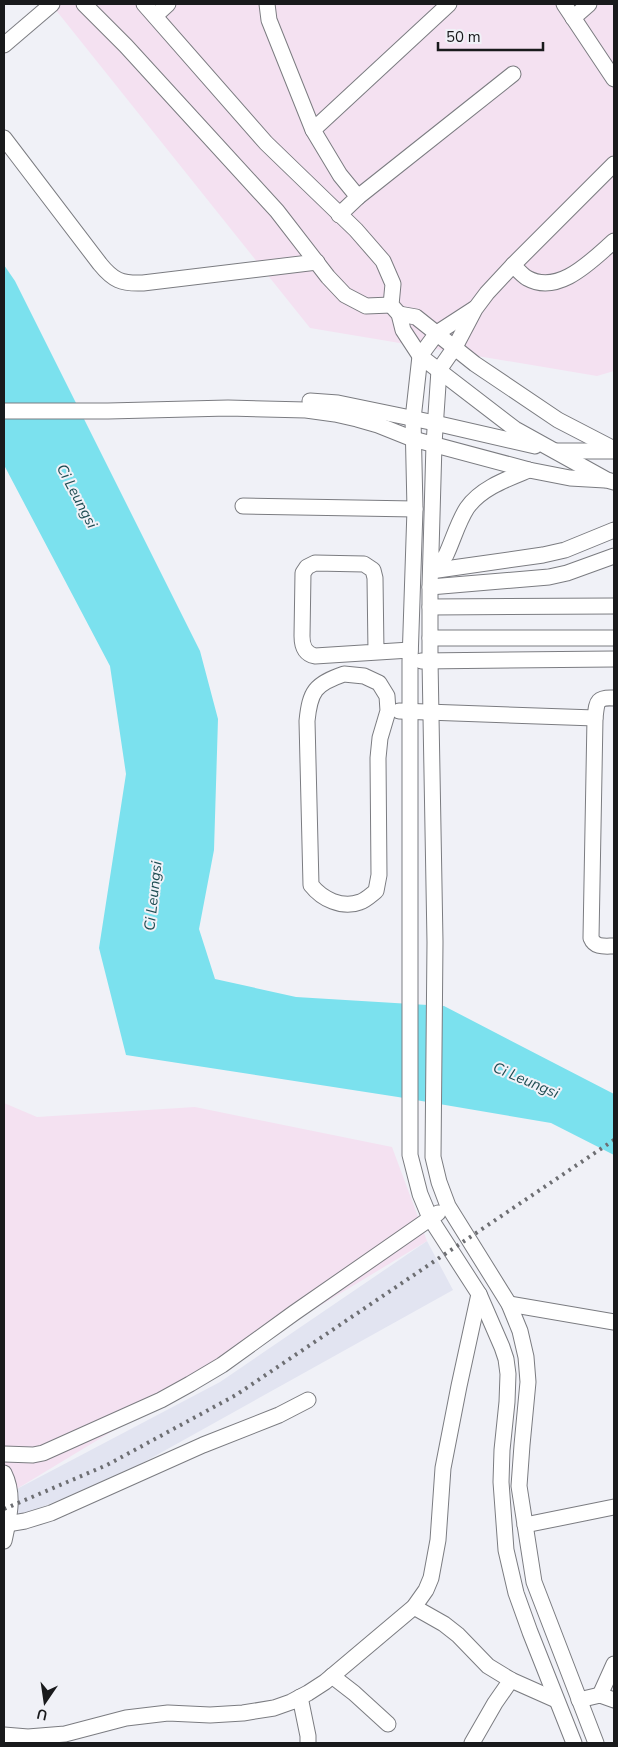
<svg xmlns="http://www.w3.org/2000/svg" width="618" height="1747" font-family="'Nunito Sans',sans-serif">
<rect width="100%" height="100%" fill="#f0f1f7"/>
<path fill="#e2e4f1" d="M 427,1241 L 453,1290 L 128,1471 L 4,1523 L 15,1490 L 220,1382 Z"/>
<g fill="#f4e1f1">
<path d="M 51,4 L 614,4 L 614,371 L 597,376 L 310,328 Z"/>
<path d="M 4,1103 L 37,1117 L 195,1107 L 392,1147 L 427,1241 L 15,1490 L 4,1494 Z"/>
</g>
<path fill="#7be1ee" d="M 4,265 L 15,281 L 200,651 L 218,719 L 214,850 L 199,929 L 215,979 L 296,997 L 444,1006 L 614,1094 L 614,1155 L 551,1123 L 398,1097 L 126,1055 L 99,948 L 126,774 L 110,666 L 4,465 Z"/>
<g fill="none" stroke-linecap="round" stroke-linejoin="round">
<g stroke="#7b7c81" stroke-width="17">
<g id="minor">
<path d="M 84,4 L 126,46 L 277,211 L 328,277 L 345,295 L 366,306 L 391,305"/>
<path d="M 144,4 L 266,143 L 356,230 L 383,261 L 393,284 L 391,305 L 399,314 L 403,330 L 420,356 L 515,429 L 607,480 L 614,482"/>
<path d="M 267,4 L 269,20 L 313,130 L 340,175 L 358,197 L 339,215"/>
<path d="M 564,4 L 614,79"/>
<path d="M 155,16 L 168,4"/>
<path d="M 573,18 L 589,4"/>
<path d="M 4,45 L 52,4"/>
<path d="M 313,130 L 449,4"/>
<path d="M 4,138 L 100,264 C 113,280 121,284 143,283 L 317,262"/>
<path d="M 358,197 L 513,74"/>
<path d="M 513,265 C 517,269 522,275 527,278 C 559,296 592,260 614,241"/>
<path d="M 474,309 L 437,333 L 420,356 L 413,419 L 415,509 L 410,661 L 410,1155 L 420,1194 L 430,1218 L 479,1294 L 502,1347 L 506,1359 L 508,1374 L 507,1402 L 502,1450 L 501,1482 L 506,1550 L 516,1593 L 530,1632 L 574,1743"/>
<path d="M 399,314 L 416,317 L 475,364 L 558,420 L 614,449"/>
<path d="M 310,401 L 338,403 L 435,423 L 535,446"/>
<path d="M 4,411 L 108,411 L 228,408 L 306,410 L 335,414 L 357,419 L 378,425 L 413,439 L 529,470 L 570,478 L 605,480"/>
<path d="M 557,451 L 614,451"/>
<path d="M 243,506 L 415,509"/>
<path d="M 431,567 L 443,559 L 446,555 C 453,540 458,522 467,508 C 481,488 507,479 529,470"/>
<path d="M 431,571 L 543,555 L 565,550 L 614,530"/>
<path d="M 430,587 L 549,577 L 567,573 L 614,556"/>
<path d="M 430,607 L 614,606"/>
<path d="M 430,638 L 614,638"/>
<path d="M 376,652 L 375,578 L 373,570 L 364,564 L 315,563 L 307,567 L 303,573 L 302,636 C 302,646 305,654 315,656 L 410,650"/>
<path d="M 421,661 L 614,659"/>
<path d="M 344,674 L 364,676 L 379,683 L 387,696 L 388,711 L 380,738 L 378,758 L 379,875 L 376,891 C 372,894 366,900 360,902 C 342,909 322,899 311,885 L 307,721 C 310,691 315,684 344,674 Z"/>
<path d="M 399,711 L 595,718 L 591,938 C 595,948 605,946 614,946"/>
<path d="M 595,718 C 597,702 596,697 614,698"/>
<path d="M 509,1304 L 614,1322"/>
<path d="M 4,1454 L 33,1455 L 43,1453 L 161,1400 L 190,1384 L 222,1365 L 294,1313 L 438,1213"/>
<path d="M 4,1473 C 15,1495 9,1518 4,1541"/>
<path d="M 7,1524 L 25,1521 L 51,1513 L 203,1445 L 279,1415 L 308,1400"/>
<path d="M 525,1525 L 614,1507"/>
<path d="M 414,1607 L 444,1624 L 458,1635 L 488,1666 L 511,1680 L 556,1700"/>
<path d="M 332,1676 L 354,1693 L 388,1724"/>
<path d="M 600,1695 L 614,1664"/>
<path d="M 300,1697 L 308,1736 L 308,1743"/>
<path d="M 579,1700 L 600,1695 L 614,1700"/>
<path d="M 4,1735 L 28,1737 L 65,1734 L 126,1718 L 168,1713 L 210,1715 L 243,1713 L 274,1708 L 291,1702 L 308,1693 L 325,1682 L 414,1607 L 426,1590 L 431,1578 L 438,1540 L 443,1468 L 459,1386 L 479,1294"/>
<path d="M 472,1743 L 495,1703 L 511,1680"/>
<path d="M 596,1743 L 534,1582 L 519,1486 L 522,1445 L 528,1382 L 526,1357 L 520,1331 L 509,1304 L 448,1206 L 439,1182 L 433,1157 L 435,942 L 430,660 L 430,587 L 434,444 L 439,370 L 455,347 L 475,309 L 487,293 L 513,265 L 614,164"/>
</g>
</g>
<use href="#minor" stroke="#fff" stroke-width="15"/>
<path stroke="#6d6e72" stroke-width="4" stroke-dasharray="2.5 5" stroke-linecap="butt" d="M 4,1509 L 107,1465 L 236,1395 L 614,1140"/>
</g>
<g text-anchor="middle" stroke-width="4" stroke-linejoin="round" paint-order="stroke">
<g font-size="15" font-style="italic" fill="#1e4c52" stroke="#f0f1f7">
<text transform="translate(77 496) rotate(62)" y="5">Ci Leungsi</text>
<text transform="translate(153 896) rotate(-84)" y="5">Ci Leungsi</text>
<text transform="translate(526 1080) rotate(23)" y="5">Ci Leungsi</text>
</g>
</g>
<rect width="618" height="1747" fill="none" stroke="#191a1c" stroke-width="10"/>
<g transform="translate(45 1702) rotate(193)" stroke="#f0f1f7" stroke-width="4" paint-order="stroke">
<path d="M0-4L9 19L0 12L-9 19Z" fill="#191a1c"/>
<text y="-8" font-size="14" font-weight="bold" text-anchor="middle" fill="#191a1c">U</text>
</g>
<path d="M438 42v8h105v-8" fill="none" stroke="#191a1c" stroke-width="2.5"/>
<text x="446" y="42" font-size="15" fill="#191a1c" stroke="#f0f1f7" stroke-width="4" paint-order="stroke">50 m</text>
</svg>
